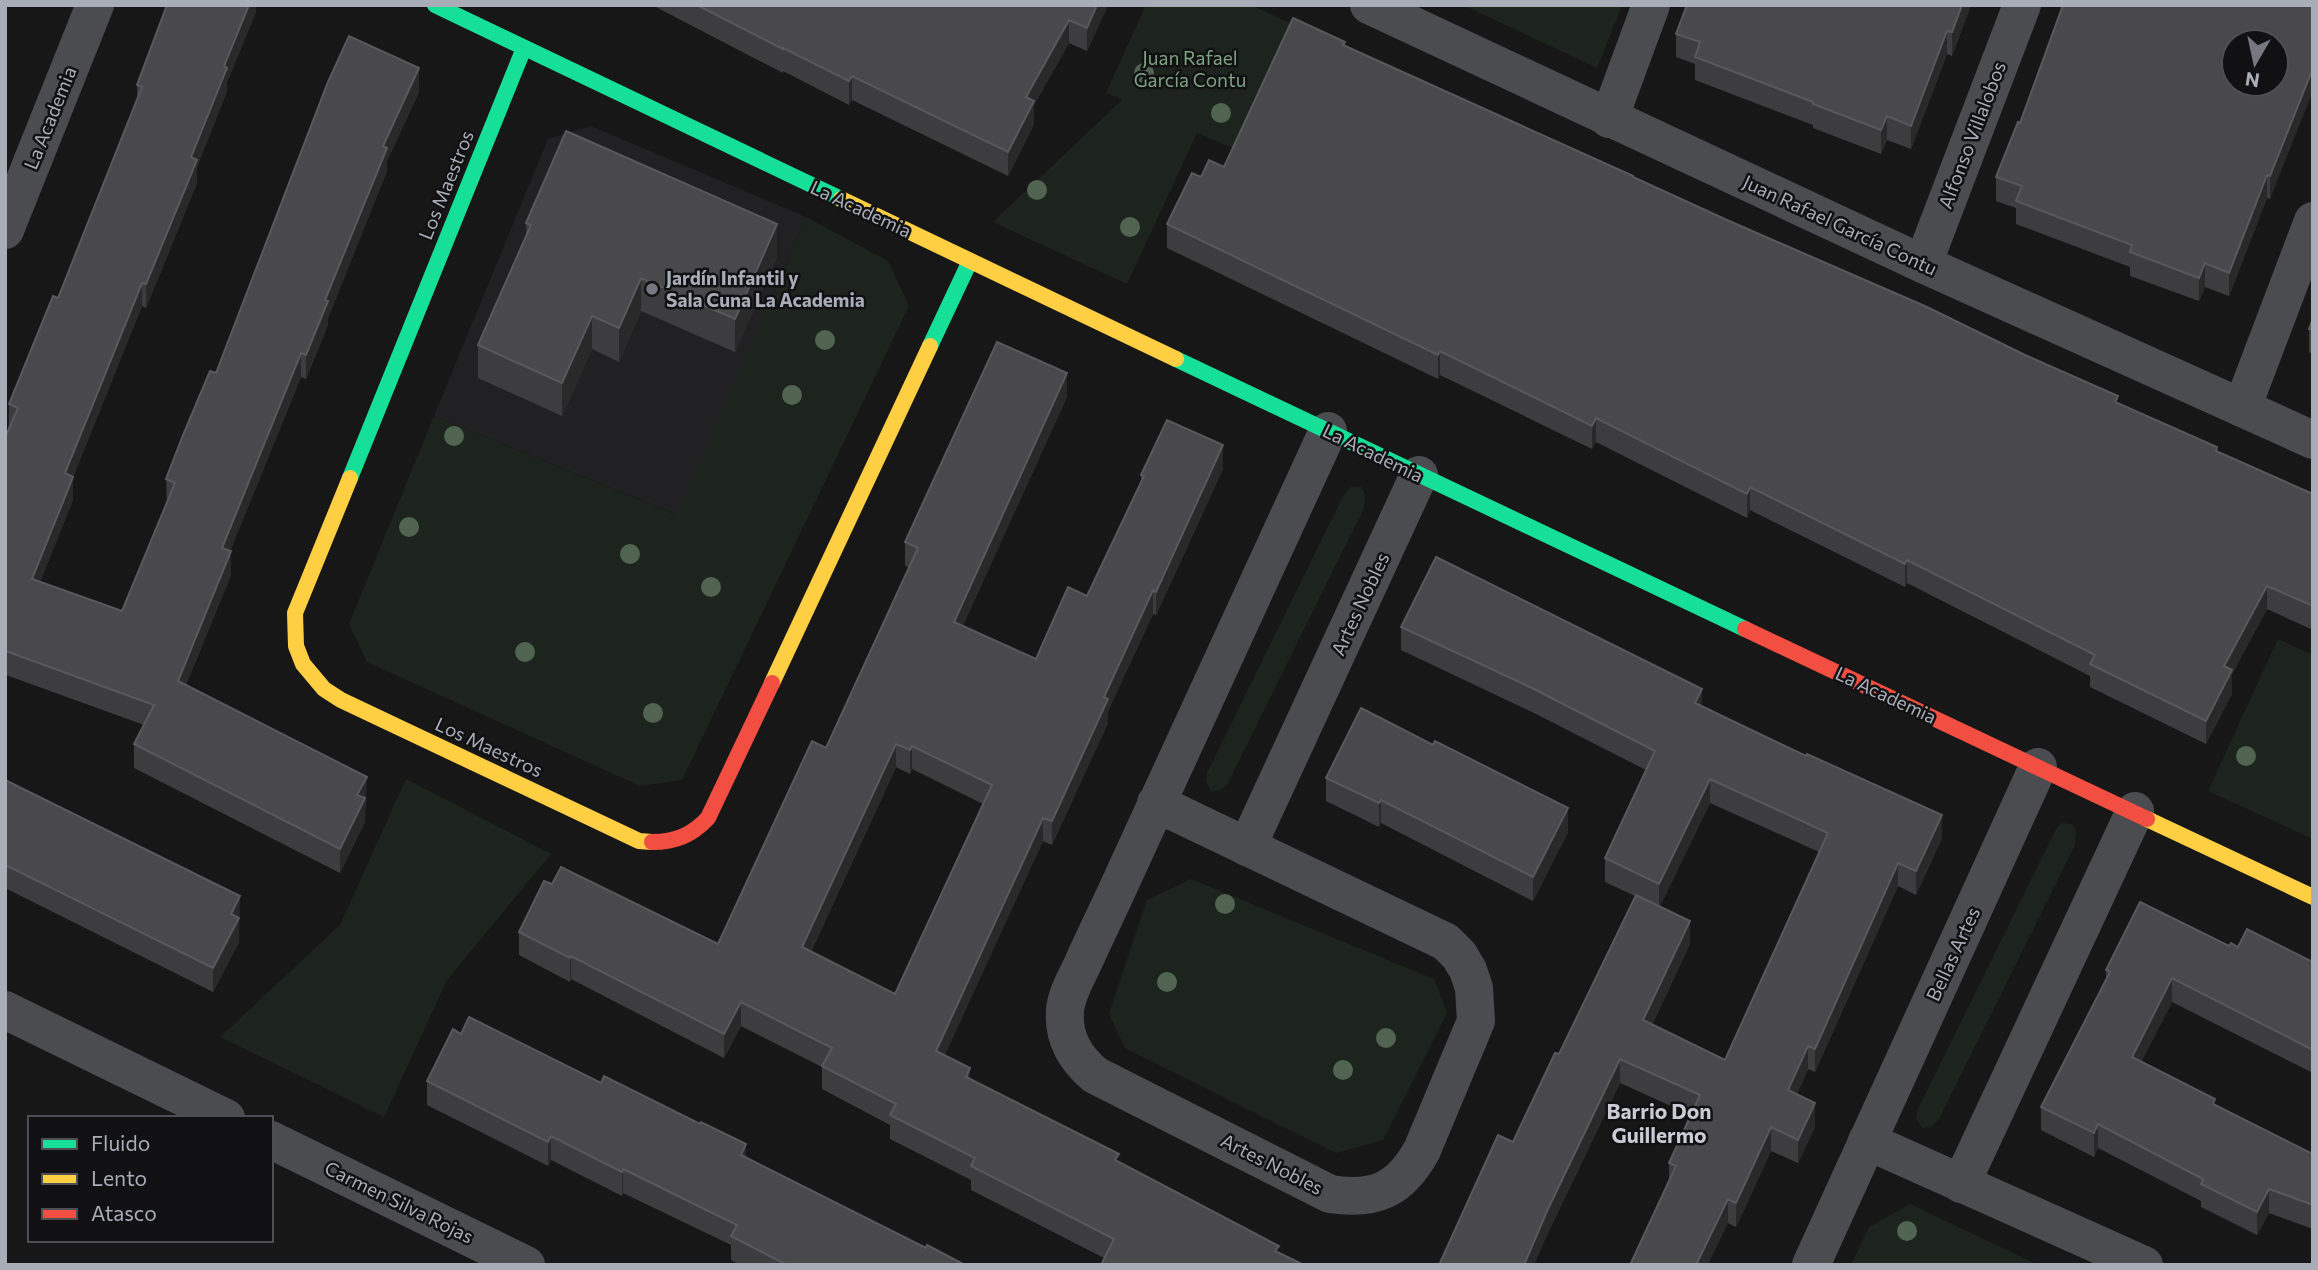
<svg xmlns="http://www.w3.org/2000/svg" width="2318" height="1270" font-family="Commissioner,sans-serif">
<rect width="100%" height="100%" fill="#171717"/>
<path fill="#212123" d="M 591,126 L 806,217 L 678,515 L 434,416 L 548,139 Z"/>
<g fill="#1d241e">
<path d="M 1146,5 L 1251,5 L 1292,24 L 1235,149 L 1197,133 L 1127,284 L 993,222 L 1122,100 L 1106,93 Z"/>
<path d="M 1463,5 L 1622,5 L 1597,68 Z"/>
<path d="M 806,217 L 888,261 L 909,306 L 682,780 L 640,786 L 367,662 L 349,624 L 434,416 L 677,515 Z"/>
<path d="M 1351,487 L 1361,487 L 1365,494 L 1364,508 L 1228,783 L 1220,790 L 1211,792 L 1206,781 L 1207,773 L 1344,494 Z"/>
<path d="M 2278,639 L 2313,655 L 2313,839 L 2208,791 Z"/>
<path d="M 406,779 L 551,854 L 447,980 L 384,1117 L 220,1037 L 340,925 Z"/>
<path d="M 2061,823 L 2072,824 L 2076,831 L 2075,845 L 1939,1119 L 1931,1127 L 1922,1128 L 1916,1118 L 1918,1109 L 2055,831 Z"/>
<path d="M 1191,879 L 1434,979 L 1447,1013 L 1383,1140 L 1336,1153 L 1125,1048 L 1109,1014 L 1147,900 Z"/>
<path d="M 1910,1204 L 2038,1265 L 1851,1265 L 1869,1227 Z"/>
</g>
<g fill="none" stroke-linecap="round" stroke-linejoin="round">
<g stroke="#4b4c50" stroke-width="38">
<path d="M 1369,5 L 1923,264 L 2313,440"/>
<path d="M 1609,119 L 1651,5"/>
<path d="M 5,230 L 95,5"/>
<path d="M 1923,264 L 2022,5"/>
<path d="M 2242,408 L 2313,221"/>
<path d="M 1156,803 L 1446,942 L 1459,955 L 1468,970 L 1474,988 L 1476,1021 L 1422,1150 C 1400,1190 1375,1201 1330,1194 L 1095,1075 C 1075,1058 1063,1038 1065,1011 C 1066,994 1077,977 1084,961 C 1097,932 1111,904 1124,875 C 1191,726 1260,578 1328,431"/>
<path d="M 1247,847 L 1419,475"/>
<path d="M 5,1010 L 226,1118"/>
<path d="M 271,1140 L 526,1265"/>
<path d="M 1867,1141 L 2144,1265"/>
<path d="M 1961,1184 L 2135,811"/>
<path d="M 1811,1265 L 2038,767"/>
</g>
<g stroke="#16e098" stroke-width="16">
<path d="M 435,5 L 841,199"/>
<path d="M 930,346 L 970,261"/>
<path d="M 1176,359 L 1745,629"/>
<path d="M 350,478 L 524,48"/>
</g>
<g stroke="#ffcf43" stroke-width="16">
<path d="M 841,199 L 1176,359"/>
<path d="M 350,478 L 295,613 L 296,646 L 303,664 L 324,689 L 341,700 L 639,841 L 652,842"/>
<path d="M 772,683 L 930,346"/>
<path d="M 2147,819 L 2313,897"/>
</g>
<g stroke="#f24e42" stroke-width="16">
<path d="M 1745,629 L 2147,819"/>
<path d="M 652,842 C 676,842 692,835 708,818 L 772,683"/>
</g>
</g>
<g fill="#506451">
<circle cx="1144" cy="73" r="10"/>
<circle cx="1221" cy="113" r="10"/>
<circle cx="1037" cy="190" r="10"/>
<circle cx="1130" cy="227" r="10"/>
<circle cx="825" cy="340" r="10"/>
<circle cx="792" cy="395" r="10"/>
<circle cx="454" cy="436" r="10"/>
<circle cx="409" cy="527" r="10"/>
<circle cx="630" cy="554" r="10"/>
<circle cx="711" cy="587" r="10"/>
<circle cx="525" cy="652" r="10"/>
<circle cx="653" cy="713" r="10"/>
<circle cx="2246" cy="756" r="10"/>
<circle cx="1225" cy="904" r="10"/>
<circle cx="1167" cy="982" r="10"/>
<circle cx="1386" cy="1038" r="10"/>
<circle cx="1343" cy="1070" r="10"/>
<circle cx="1907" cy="1231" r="10"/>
</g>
<g fill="#3d3d3f" fill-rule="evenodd">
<path d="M 256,5 L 256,12 L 227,82 L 227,91 L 197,167 L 197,183 L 146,308 L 142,306 L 73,477 L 73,500 L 40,582 L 122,611 L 167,503 L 166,479 L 216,373 L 419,92 L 387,161 L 387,171 L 328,318 L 328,325 L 306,379 L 301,377 L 230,551 L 231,575 L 186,685 L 367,801 L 365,804 L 365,822 L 340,873 L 134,768 L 134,744 L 144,725 L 6,675 L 5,677 L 9,404 L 58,298 L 137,100 L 137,85 Z"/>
<path d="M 652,5 L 1108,5 L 1087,51 L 1069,43 L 1034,105 L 1034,124 L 1008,176 L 852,100 L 849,105 L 783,71 L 783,73 Z"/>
<path d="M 1971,5 L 1952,56 L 1947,54 L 1911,149 L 1887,140 L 1881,154 L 1813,128 L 1813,125 L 1695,80 L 1695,64 L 1676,57 L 1676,34 Z"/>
<path d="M 2313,5 L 2270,199 L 2267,198 L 2229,296 L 2205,287 L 2199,301 L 2130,276 L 2130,267 L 2016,224 L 2016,208 L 1996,201 L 1996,177 Z"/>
<path d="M 1345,46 L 1633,178 L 2118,403 L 2217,452 L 2313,494 L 2313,630 L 2267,609 L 2232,674 L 2232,694 L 2206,744 L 2090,687 L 2090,676 L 1907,583 L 1905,587 L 1750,510 L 1747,518 L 1596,442 L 1592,449 L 1440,375 L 1438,379 L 1167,248 L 1167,224 L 1201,177 L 1224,167 Z"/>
<path d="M 526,223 L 777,257 L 735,352 L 641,311 L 619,362 L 592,349 L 562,416 L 478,378 L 478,345 L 526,236 Z"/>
<path d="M 2313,318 L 2313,354 L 2309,352 L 2309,329 Z"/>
<path d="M 1067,397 L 962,626 L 1036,659 L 1087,596 L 1141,482 L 1141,475 L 1223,469 L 1156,615 L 1153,614 L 1108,711 L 1108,723 L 1052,845 L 1043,841 L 944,1055 L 970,1079 L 1119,1162 L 1279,1246 L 1104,1258 L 971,1190 L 971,1180 L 890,1139 L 890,1125 L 822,1089 L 822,1067 L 741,1026 L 724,1058 L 571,979 L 570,982 L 519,955 L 519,932 L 718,944 L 826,748 L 909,567 L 905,566 L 905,542 ZM 896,767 L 910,774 L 912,769 L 983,804 L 895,994 L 811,952 Z"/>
<path d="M 1401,627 L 1702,707 L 1942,838 L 1916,895 L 1898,886 L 1815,1072 L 1808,1069 L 1797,1094 L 1815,1127 L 1798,1163 L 1771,1151 L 1736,1227 L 1728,1223 L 1669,1182 L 1669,1163 L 1691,1115 L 1620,1083 L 1547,1235 L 1513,1142 L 1559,1054 L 1635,896 L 1605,882 L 1605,858 L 1646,770 L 1532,712 L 1401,650 ZM 1710,803 L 1819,852 L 1725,1060 L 1652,1025 L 1690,944 L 1660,906 Z"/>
<path d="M 1326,778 L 1568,832 L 1533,901 L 1381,823 L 1379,827 L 1326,801 Z"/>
<path d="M 5,780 L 240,920 L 239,921 L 239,942 L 213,992 L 5,888 Z"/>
<path d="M 2229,946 L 2313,962 L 2313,1073 L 2172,1002 L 2141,1062 L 2215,1105 L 2313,1154 L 2313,1229 L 2269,1213 L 2257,1235 L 2201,1207 L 2201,1201 L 2098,1148 L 2094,1157 L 2041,1130 L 2041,1107 L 2106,980 L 2106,970 Z"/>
<path d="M 461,1034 L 746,1158 L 926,1248 L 965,1265 L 740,1265 L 731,1260 L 731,1245 L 623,1193 L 622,1196 L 551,1160 L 548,1166 L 427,1105 L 427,1081 Z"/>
</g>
<g fill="#29292a">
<path d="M 249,5 L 256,5 L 256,12 L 227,82 L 227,91 L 197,167 L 197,183 L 146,308 L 146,284 L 224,66 Z"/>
<path d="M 1097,5 L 1108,5 L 1087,51 L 1087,28 Z"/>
<path d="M 1962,5 L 1971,5 L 1952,56 L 1952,32 Z"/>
<path d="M 1069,20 L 1069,43 L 1034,105 L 1034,124 L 1008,176 L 1008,152 L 1026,97 Z"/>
<path d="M 1947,31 L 1947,54 L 1911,149 L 1911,126 Z"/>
<path d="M 419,68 L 419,92 L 387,161 L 387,171 L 328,318 L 328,325 L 306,379 L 306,355 L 325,300 L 383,146 Z"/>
<path d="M 2313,68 L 2313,91 L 2270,199 L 2270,176 Z"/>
<path d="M 852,76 L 852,100 L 849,105 L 849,81 Z"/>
<path d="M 1887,116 L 1887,140 L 1881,154 L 1881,130 Z"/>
<path d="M 2267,175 L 2267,198 L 2229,296 L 2229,273 Z"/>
<path d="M 777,224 L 777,257 L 735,352 L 735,319 Z"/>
<path d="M 2205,263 L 2205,287 L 2199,301 L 2199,278 Z"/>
<path d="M 641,278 L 641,311 L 619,362 L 619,328 Z"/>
<path d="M 142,283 L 142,306 L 65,497 L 65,473 Z"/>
<path d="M 592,316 L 592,349 L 562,416 L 562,383 Z"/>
<path d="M 1440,351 L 1440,375 L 1438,379 L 1438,355 Z"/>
<path d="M 301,353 L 301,377 L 222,571 L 222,548 Z"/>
<path d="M 1067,373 L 1067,397 L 954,646 L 954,622 Z"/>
<path d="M 1596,418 L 1596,442 L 1592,449 L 1592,426 Z"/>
<path d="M 1223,445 L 1223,469 L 1156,615 L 1156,592 Z"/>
<path d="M 73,477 L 73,500 L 32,602 L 32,579 Z"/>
<path d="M 1750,487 L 1750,510 L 1747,518 L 1747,494 Z"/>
<path d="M 231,551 L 231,575 L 178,704 L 178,681 Z"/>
<path d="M 1907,560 L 1907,583 L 1905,587 L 1905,564 Z"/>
<path d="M 2267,586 L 2267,609 L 2232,674 L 2232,694 L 2206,744 L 2206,721 L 2224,666 Z"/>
<path d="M 1153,590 L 1153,614 L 1108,711 L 1108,723 L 1052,845 L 1052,821 L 1104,697 Z"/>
<path d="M 6,651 L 6,675 L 5,677 L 5,654 Z"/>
<path d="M 1702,689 L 1702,712 L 1695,703 Z"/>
<path d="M 896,744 L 896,767 L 802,971 L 802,947 Z"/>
<path d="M 912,746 L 912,769 L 910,774 L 910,750 Z"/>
<path d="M 367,777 L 365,822 L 340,873 L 340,849 L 357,795 Z"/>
<path d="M 1710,779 L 1710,803 L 1659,908 L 1659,884 Z"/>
<path d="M 1381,800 L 1381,823 L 1379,827 L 1379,803 Z"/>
<path d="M 1568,808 L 1568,832 L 1533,901 L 1533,877 Z"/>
<path d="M 1942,815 L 1942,838 L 1916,895 L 1916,871 Z"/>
<path d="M 1043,818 L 1043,841 L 936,1075 L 936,1051 Z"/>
<path d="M 1898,863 L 1898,886 L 1815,1072 L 1815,1049 Z"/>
<path d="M 240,896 L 239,942 L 213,992 L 213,968 L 231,914 Z"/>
<path d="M 1690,921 L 1690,944 L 1643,1044 L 1643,1020 Z"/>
<path d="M 571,956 L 571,979 L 570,982 L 570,958 Z"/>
<path d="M 2172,978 L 2172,1002 L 2132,1080 L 2132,1057 Z"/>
<path d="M 741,1002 L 741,1026 L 724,1058 L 724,1034 Z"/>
<path d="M 1808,1046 L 1808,1069 L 1788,1114 L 1788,1090 Z"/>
<path d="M 1620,1059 L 1620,1083 L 1547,1235 L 1534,1265 L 1524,1265 L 1547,1211 Z"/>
<path d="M 970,1068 L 970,1092 L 966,1077 Z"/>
<path d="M 1815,1103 L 1815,1127 L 1798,1163 L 1798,1140 Z"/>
<path d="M 2098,1124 L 2098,1148 L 2094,1157 L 2094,1133 Z"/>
<path d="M 1771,1127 L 1771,1151 L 1736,1227 L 1736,1203 Z"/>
<path d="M 551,1136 L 551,1160 L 548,1166 L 548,1142 Z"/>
<path d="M 746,1144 L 746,1168 L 741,1155 Z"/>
<path d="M 623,1169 L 623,1193 L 622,1196 L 622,1172 Z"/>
<path d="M 2269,1189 L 2269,1213 L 2257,1235 L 2257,1212 Z"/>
<path d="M 1728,1199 L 1728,1223 L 1708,1265 L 1696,1265 Z"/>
</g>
<g fill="#49494c" stroke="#58595d" stroke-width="2" fill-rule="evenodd">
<path d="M 167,5 L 249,5 L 224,66 L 227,68 L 191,157 L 197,160 L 146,284 L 142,283 L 65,473 L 73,477 L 32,579 L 122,611 L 175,483 L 166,479 L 183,435 L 210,371 L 216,373 L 328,82 L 349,36 L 419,68 L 383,146 L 387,148 L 325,300 L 328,301 L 306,355 L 301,353 L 222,548 L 231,551 L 178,681 L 367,777 L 357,795 L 365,798 L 340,849 L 134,744 L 154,705 L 6,651 L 5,654 L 5,438 L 18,408 L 9,404 L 53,296 L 58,298 L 142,87 L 137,85 Z"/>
<path d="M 697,5 L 1097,5 L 1087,28 L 1069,20 L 1026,97 L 1034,101 L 1008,152 L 852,76 L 849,81 L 783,48 L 783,49 Z"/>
<path d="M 1687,5 L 1962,5 L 1952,32 L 1947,31 L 1911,126 L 1887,116 L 1881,130 L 1813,104 L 1813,102 L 1695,57 L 1700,42 L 1676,34 Z"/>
<path d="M 2063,5 L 2313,5 L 2313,68 L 2270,176 L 2267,175 L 2229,273 L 2205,263 L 2199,278 L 2130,252 L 2132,245 L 2016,201 L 2022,186 L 1996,177 L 2018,122 L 2020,123 ZM 2234,42 L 2276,42 L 2276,84 L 2234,84 Z"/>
<path d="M 1293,18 L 1345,42 L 1343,45 L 1633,176 L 1633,177 L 1727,220 L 1927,307 L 2025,355 L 2118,396 L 2115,402 L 2217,447 L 2216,451 L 2313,494 L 2313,606 L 2267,586 L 2224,666 L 2232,670 L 2206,721 L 2090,664 L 2095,655 L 1907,560 L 1905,564 L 1750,487 L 1747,494 L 1596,418 L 1592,426 L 1440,351 L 1438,355 L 1167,224 L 1192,173 L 1201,177 L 1209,160 L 1224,167 Z"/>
<path d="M 566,131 L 777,224 L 735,319 L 641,278 L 619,328 L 592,316 L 562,383 L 478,345 L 531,225 L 526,223 Z"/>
<path d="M 2313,318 L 2313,330 L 2309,329 Z"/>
<path d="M 997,342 L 1067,373 L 954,622 L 1036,659 L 1068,587 L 1087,596 L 1144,476 L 1141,475 L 1167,420 L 1223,445 L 1156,592 L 1153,590 L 1104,697 L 1108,699 L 1052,821 L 1043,818 L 936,1051 L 970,1068 L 966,1077 L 1119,1154 L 1115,1160 L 1279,1246 L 1275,1251 L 1304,1265 L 1101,1265 L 1114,1239 L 971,1166 L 975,1158 L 890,1115 L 896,1104 L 822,1066 L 832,1048 L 741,1002 L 724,1034 L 571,956 L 570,958 L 519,932 L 544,881 L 552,884 L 561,867 L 718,944 L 812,741 L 826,748 L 918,548 L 905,542 ZM 896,744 L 910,750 L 912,746 L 992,785 L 895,994 L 802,947 Z"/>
<path d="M 1436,557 L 1702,689 L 1695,703 L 1806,756 L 1807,754 L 1942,815 L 1916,871 L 1898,863 L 1815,1049 L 1808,1046 L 1788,1090 L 1815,1103 L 1798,1140 L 1771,1127 L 1736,1203 L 1728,1199 L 1696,1265 L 1630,1265 L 1676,1166 L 1669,1163 L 1700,1095 L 1620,1059 L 1547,1211 L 1524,1265 L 1439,1265 L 1498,1135 L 1513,1142 L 1555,1053 L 1559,1054 L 1636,895 L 1690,921 L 1643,1020 L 1725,1060 L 1828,833 L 1710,779 L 1659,884 L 1605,858 L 1655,751 L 1532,688 L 1401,627 Z"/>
<path d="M 1361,708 L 1433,745 L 1435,741 L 1568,808 L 1533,877 L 1381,800 L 1379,803 L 1326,778 Z"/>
<path d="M 5,780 L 240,896 L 231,914 L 239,918 L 213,968 L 5,865 Z"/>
<path d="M 2140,902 L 2229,946 L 2231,943 L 2238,947 L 2247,929 L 2313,962 L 2313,1050 L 2172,978 L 2132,1057 L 2215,1099 L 2213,1104 L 2313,1154 L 2313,1205 L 2269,1189 L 2257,1212 L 2201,1184 L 2203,1179 L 2098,1124 L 2094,1133 L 2041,1107 L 2110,972 L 2106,970 Z"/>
<path d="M 469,1017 L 601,1083 L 604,1076 L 700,1124 L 701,1122 L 746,1144 L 741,1155 L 926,1248 L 927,1245 L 965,1265 L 787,1265 L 731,1236 L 737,1225 L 623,1169 L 622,1172 L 551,1136 L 548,1142 L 427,1081 L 453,1029 L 461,1034 Z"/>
</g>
<circle fill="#757880" stroke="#111113" stroke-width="2.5" cx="652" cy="289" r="7"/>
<g text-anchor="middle" stroke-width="5" stroke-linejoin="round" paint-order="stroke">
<g font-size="19" fill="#7fa381" stroke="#111113">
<text x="1190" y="65">Juan Rafael<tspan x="1190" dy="22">García Contu</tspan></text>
</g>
<g font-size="19" fill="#a8adb8" stroke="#111113">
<text transform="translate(50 118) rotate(-68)" y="7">La Academia</text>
<text transform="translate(1972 135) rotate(-69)" y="7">Alfonso Villalobos</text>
<text transform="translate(446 185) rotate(-68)" y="7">Los Maestros</text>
<text transform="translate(861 209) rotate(25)" y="7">La Academia</text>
<text transform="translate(1840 225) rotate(25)" y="7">Juan Rafael García Contu</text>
<text transform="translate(1373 453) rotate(26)" y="7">La Academia</text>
<text transform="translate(1360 604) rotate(-65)" y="7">Artes Nobles</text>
<text transform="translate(1886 695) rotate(25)" y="7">La Academia</text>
<text transform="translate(489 747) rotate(25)" y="7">Los Maestros</text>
<text transform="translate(1953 954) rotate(-65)" y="7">Bellas Artes</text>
<text transform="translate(1272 1164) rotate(27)" y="7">Artes Nobles</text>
<text transform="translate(399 1202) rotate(26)" y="7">Carmen Silva Rojas</text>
</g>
<g font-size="19" font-weight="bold" fill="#a8adb8" stroke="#111113" text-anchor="start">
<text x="666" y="285">Jardín Infantil y<tspan x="666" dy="22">Sala Cuna La Academia</tspan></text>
</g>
<g font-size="21" font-weight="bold" fill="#c9ccd4" stroke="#111113">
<text x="1659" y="1119">Barrio Don<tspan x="1659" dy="24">Guillermo</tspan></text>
</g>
</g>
<rect width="2318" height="1270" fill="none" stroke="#a8adb8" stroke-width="14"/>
<rect x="28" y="1116" width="245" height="126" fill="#111113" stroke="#4d4f55" stroke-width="2"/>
<rect x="42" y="1139" width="35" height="10" fill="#16e098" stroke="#4d4f55" stroke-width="2"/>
<text x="91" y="1151" font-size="21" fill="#a8adb8">Fluido</text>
<rect x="42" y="1174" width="35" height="10" fill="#ffcf43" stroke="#4d4f55" stroke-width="2"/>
<text x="91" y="1186" font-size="21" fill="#a8adb8">Lento</text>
<rect x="42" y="1209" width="35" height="10" fill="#f24e42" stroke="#4d4f55" stroke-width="2"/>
<text x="91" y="1221" font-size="21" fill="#a8adb8">Atasco</text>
<g transform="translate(2255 63) rotate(189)"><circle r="33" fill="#111113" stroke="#4d4f55" stroke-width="2"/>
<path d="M0-5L12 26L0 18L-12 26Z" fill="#757880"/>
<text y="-10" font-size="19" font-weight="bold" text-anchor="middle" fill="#a8adb8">N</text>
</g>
</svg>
